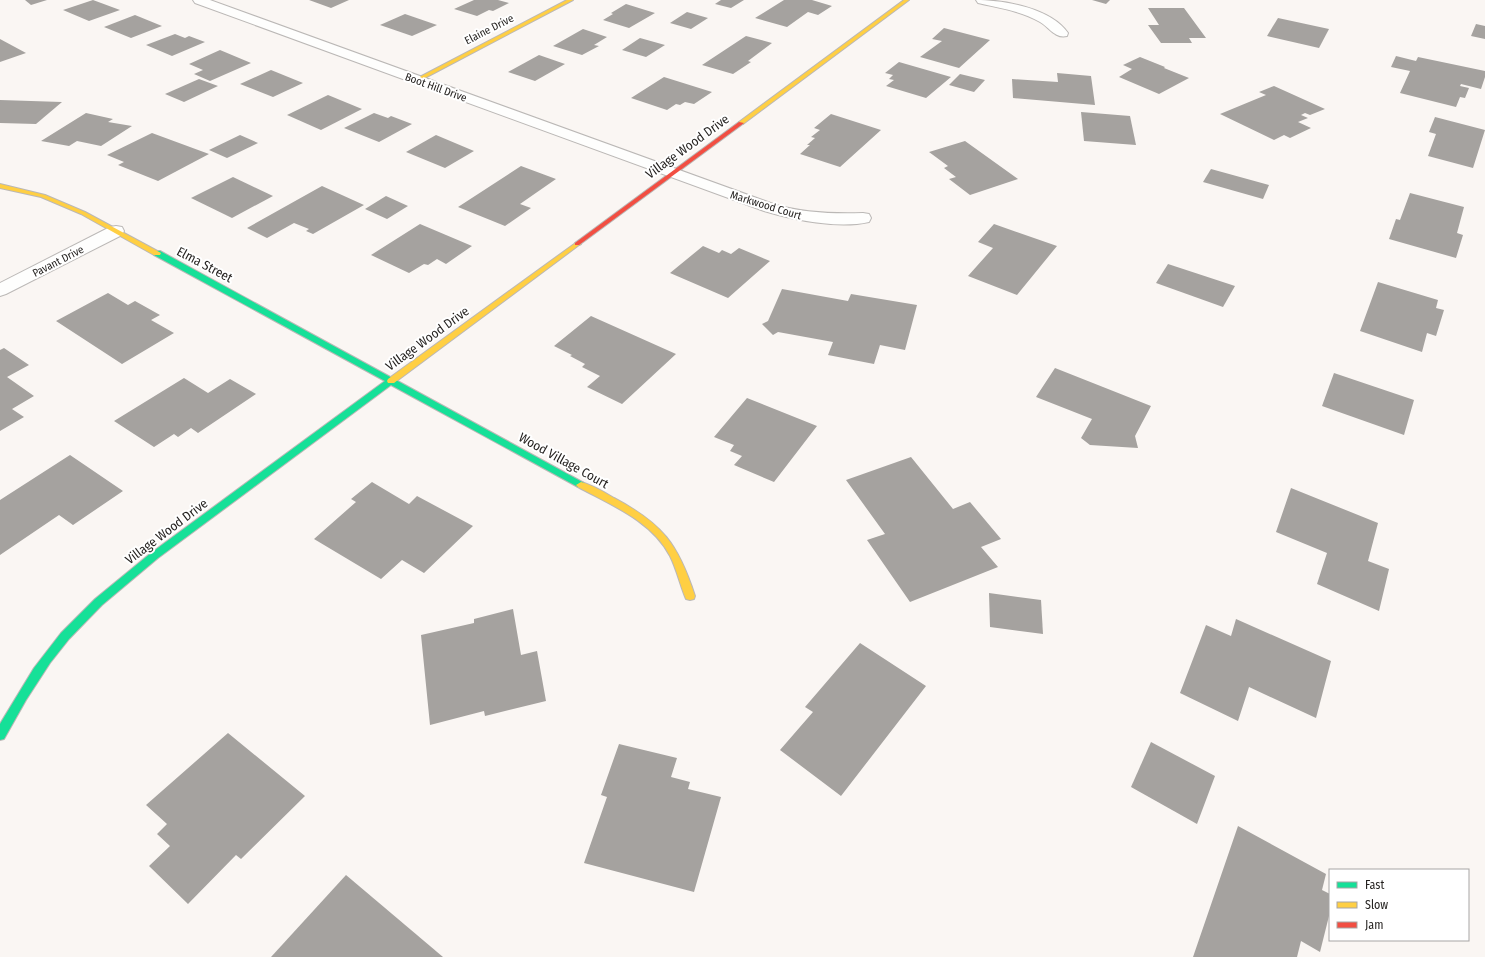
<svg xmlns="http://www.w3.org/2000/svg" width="1485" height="957" font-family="'Fira Sans Condensed',sans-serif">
<rect width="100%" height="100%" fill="#faf6f3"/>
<g fill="#a5a29f">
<path d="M 25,0 L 47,0 L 31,5 Z"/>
<path d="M 93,0 L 120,10 L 89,21 L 63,10 Z"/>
<path d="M 309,0 L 349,0 L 331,8 Z"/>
<path d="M 474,0 L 498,0 L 509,3 L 493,11 L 489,10 L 477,16 L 454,9 Z"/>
<path d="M 721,0 L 744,0 L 731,8 L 715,4 Z"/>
<path d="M 784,0 L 812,0 L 832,6 L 818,15 L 808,12 L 787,27 L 755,18 Z"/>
<path d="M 1092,0 L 1110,0 L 1106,4 Z"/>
<path d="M 626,4 L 655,13 L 629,28 L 603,20 L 613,14 L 611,13 Z"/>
<path d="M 1148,8 L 1184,8 L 1206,38 L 1189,38 L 1192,43 L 1161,43 L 1148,25 L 1159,25 Z"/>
<path d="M 687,12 L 708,18 L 691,29 L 670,23 Z"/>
<path d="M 405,14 L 437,25 L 412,36 L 380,25 Z"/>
<path d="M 135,15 L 162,26 L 131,38 L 104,27 Z"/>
<path d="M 1278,18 L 1329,29 L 1319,48 L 1267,36 Z"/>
<path d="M 1476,24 L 1485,26 L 1485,39 L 1471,36 Z"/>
<path d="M 944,28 L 990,40 L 959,68 L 920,57 L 942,41 L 932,39 Z"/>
<path d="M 583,29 L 607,37 L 594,45 L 599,46 L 582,55 L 553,46 Z"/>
<path d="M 175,34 L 185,38 L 189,36 L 205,42 L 172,56 L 146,45 Z"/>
<path d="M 746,36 L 772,43 L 748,61 L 751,62 L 733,74 L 702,65 Z"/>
<path d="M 640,38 L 665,45 L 646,57 L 622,50 Z"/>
<path d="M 0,39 L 26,53 L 0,62 Z"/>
<path d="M 220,50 L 251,63 L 210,81 L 194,74 L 203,70 L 189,64 Z"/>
<path d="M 539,55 L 565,64 L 535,81 L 508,72 Z"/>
<path d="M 1396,56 L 1416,61 L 1418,57 L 1485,71 L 1485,77 L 1481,89 L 1461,84 L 1460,86 L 1469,88 L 1465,98 L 1460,97 L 1456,107 L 1400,93 L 1410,71 L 1391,67 Z"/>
<path d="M 1140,57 L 1165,67 L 1164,68 L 1189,78 L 1159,94 L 1119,77 L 1132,69 L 1123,65 Z"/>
<path d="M 899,62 L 951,77 L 926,98 L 886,86 L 894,80 L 889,79 L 893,75 L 885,73 Z"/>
<path d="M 271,70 L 303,83 L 273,97 L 240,84 Z"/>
<path d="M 1057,73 L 1091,76 L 1095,105 L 1013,98 L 1012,79 L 1058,82 Z"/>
<path d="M 960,74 L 985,80 L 974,92 L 949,85 Z"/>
<path d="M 664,77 L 712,92 L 694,104 L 685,102 L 680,105 L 676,104 L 667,110 L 631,98 Z"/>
<path d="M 199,79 L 218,86 L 184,102 L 165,94 Z"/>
<path d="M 1274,86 L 1325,109 L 1310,115 L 1305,113 L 1301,115 L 1308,118 L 1298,122 L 1311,128 L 1290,138 L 1284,135 L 1274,140 L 1220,114 L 1266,95 L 1259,92 Z"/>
<path d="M 328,95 L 362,109 L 321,130 L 287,115 Z"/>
<path d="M 0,100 L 62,102 L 36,124 L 0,123 Z"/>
<path d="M 1081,112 L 1130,116 L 1136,145 L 1084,141 Z"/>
<path d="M 86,113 L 113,119 L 108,122 L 132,126 L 101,146 L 77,141 L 69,146 L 41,141 Z"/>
<path d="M 374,113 L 388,118 L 391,116 L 412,124 L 379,142 L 344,128 Z"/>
<path d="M 831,114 L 881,130 L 840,167 L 800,154 L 810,145 L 807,145 L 815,138 L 811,137 L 820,130 L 814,128 Z"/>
<path d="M 1435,117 L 1485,130 L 1473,168 L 1428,156 L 1436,134 L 1429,132 Z"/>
<path d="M 152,133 L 209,154 L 158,181 L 118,165 L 124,162 L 107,155 Z"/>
<path d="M 240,135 L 258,143 L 227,158 L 209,150 Z"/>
<path d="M 436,135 L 474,151 L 445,168 L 406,152 Z"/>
<path d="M 965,141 L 1018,179 L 970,195 L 949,179 L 956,177 L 944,168 L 948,166 L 929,152 Z"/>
<path d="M 521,166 L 556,179 L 520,204 L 531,208 L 505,226 L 458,207 Z"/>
<path d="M 1211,169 L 1269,185 L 1263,199 L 1203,182 Z"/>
<path d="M 233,177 L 273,196 L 232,218 L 191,198 Z"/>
<path d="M 322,186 L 364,205 L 313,234 L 306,231 L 309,229 L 294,223 L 267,238 L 247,228 Z"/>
<path d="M 1410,193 L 1464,207 L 1457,233 L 1463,235 L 1456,258 L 1389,239 L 1396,219 L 1400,220 Z"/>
<path d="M 386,196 L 408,206 L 387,219 L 365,209 Z"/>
<path d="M 420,224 L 472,246 L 446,264 L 437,259 L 428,265 L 424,264 L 409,273 L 371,255 Z"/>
<path d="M 994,224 L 1057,246 L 1017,295 L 968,276 L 993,248 L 978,242 Z"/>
<path d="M 703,246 L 719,253 L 722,250 L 731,254 L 739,248 L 770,261 L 728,298 L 670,273 Z"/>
<path d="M 1168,264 L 1235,286 L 1223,307 L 1156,283 Z"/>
<path d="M 1378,282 L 1438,300 L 1436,308 L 1444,310 L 1436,336 L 1427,333 L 1422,352 L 1360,331 Z"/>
<path d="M 782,289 L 848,301 L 851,294 L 917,305 L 905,350 L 880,345 L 874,364 L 828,355 L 833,342 L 778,332 L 773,335 L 762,324 L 768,321 Z"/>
<path d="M 108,293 L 128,305 L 135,301 L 160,315 L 151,320 L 174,333 L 122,364 L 56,321 Z"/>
<path d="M 591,316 L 676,354 L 622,404 L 587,387 L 600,376 L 582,367 L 585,364 L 570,356 L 572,355 L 554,346 Z"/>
<path d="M 4,348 L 29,365 L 7,377 L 34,396 L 12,409 L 24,417 L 0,431 L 0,350 Z"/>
<path d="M 1055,368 L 1151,406 L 1135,436 L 1138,448 L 1090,445 L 1081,438 L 1092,419 L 1036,397 Z"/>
<path d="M 1334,373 L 1414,400 L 1404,435 L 1322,406 Z"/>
<path d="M 184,378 L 208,393 L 230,379 L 256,394 L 198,433 L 191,428 L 178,437 L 174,434 L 154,447 L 114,421 Z"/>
<path d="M 747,398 L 817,426 L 774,482 L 734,465 L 742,456 L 730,451 L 734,445 L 714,437 Z"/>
<path d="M 70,455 L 123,491 L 73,525 L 59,515 L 0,555 L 0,500 Z"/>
<path d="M 911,457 L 953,509 L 970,502 L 1001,539 L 981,547 L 998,567 L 910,602 L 867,540 L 885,534 L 846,480 Z"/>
<path d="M 372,482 L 409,504 L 417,496 L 473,526 L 424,573 L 402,560 L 381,579 L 314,539 L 356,502 L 351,499 Z"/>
<path d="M 1291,488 L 1378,523 L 1368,561 L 1389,569 L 1379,611 L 1317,584 L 1327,553 L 1276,532 Z"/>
<path d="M 989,593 L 1041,600 L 1043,634 L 990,627 Z"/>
<path d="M 513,609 L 521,655 L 537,651 L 546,701 L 485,716 L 484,711 L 430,725 L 421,635 L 474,623 L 474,619 Z"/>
<path d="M 1236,619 L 1331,661 L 1316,718 L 1249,687 L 1238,721 L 1180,693 L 1206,625 L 1231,636 Z"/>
<path d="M 860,643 L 926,686 L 841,796 L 780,750 L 813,712 L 805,707 Z"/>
<path d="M 228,733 L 305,796 L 241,859 L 236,855 L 188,904 L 149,866 L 170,846 L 157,834 L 167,824 L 146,805 Z"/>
<path d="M 1151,742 L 1215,776 L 1197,824 L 1131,787 Z"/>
<path d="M 619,744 L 677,758 L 671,777 L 690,782 L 688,789 L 721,797 L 694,892 L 584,863 L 607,797 L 601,795 Z"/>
<path d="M 1238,826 L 1326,874 L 1322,890 L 1330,894 L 1330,912 L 1320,952 L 1301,941 L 1297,957 L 1193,957 Z"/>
<path d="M 346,875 L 443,957 L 271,957 Z"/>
</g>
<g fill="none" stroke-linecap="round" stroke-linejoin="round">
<g stroke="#bbb8b6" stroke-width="2">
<g id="street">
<path d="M 193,0 L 210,0 L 776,205 C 805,213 833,214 863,213 L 869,214 L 871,218 L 869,222 C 838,229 794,220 764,211 L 195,3 Z"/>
<path d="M 976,0 C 1004,0 1051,8 1068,33 L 1067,36 C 1055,39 1049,27 1040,22 C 1021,11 999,8 978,3 Z"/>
<path d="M 116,226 L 122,227 L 124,231 L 122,235 L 6,294 L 0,296 L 0,283 L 110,227 Z"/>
</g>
</g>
<g stroke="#bbb8b6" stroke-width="2">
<path id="fast" d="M 154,251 L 160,251 L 584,483 L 586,485 L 584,487 L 578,487 L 391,385 L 158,558 L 102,605 L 69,639 L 50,663 L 26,700 L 4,739 L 0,740 L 0,724 L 34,668 L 61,633 L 95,599 L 151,553 L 385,381 L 154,255 Z"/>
</g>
<g stroke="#bbb8b6" stroke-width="2">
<g id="slow">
<path d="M 567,0 L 573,0 L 419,81 L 414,80 Z"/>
<path d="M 904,0 L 909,0 L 743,124 L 739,124 L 739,122 Z"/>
<path d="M 0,184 L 45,195 L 85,212 L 161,253 L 160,255 L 154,255 L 81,214 L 41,197 L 0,188 Z"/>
<path d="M 577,242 L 581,244 L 579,245 L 394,383 L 388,383 L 387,381 L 388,379 Z"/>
<path d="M 581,482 C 592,485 604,492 614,498 C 663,524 678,544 695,596 L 694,599 L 690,600 L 686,599 C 680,585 677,570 670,556 C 652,521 611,505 578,487 L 576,485 Z"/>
</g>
</g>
<g stroke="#bbb8b6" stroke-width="2">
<path id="jam" d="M 739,122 L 744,123 L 579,245 L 575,245 L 575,243 Z"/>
</g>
<use href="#street" fill="#fefefd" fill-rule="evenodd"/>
<use href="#fast" fill="#16e098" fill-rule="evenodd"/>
<use href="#slow" fill="#ffcf43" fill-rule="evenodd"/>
<use href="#jam" fill="#f24e42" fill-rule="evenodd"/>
</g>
<g text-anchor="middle" stroke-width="4" stroke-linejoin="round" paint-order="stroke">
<g font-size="11" fill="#221f1d" stroke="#fff">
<text transform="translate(489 29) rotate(-27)" y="4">Elaine Drive</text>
<text transform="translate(436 87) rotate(20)" y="4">Boot Hill Drive</text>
<text transform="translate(766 205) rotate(17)" y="4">Markwood Court</text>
<text transform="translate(58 261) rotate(-27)" y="4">Pavant Drive</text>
</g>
<g font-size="13" fill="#221f1d" stroke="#fff">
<text transform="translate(687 146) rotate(-36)" y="5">Village Wood Drive</text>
<text transform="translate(205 264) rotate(28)" y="5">Elma Street</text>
<text transform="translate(427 338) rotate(-36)" y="5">Village Wood Drive</text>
<text transform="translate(564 460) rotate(29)" y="5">Wood Village Court</text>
<text transform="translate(166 531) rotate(-37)" y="5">Village Wood Drive</text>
</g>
</g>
<rect x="1329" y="869" width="140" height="72" fill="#ffffff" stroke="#a7a5a5"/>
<rect x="1337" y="882" width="20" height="6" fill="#16e098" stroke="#a7a5a5"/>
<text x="1365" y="889" font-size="12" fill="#221f1d">Fast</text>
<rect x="1337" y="902" width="20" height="6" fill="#ffcf43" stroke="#a7a5a5"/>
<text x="1365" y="909" font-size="12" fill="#221f1d">Slow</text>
<rect x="1337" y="922" width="20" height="6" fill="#f24e42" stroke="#a7a5a5"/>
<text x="1365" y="929" font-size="12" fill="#221f1d">Jam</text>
</svg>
